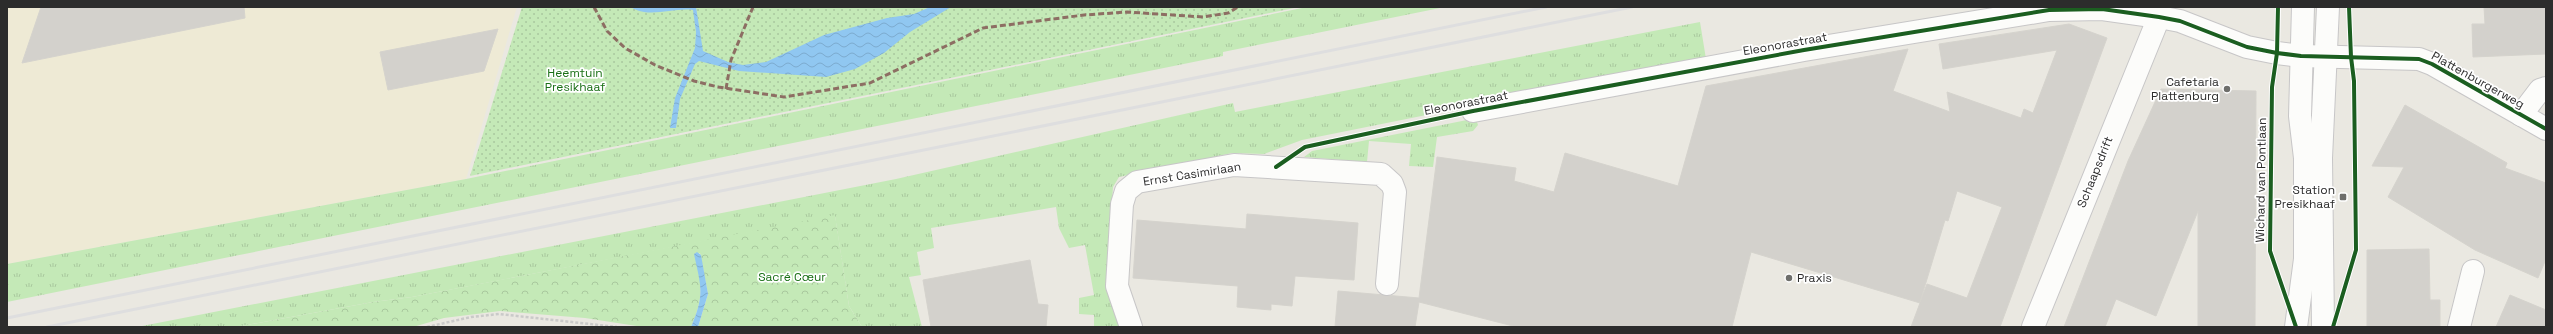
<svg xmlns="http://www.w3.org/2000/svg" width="2553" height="334" font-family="'Space Grotesk',sans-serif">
<defs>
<pattern id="grass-tufts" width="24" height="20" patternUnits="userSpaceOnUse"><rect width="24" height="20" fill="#c4e9b7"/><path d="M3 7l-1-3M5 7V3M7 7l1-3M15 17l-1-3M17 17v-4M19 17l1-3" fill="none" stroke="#a9c89e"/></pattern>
<pattern id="forest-crowns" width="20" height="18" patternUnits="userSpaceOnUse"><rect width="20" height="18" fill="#c4e9b7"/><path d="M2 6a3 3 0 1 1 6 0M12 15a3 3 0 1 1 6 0" fill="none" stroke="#a9c89e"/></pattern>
<pattern id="garden-dots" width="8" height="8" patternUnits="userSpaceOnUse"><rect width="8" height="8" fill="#c4e9b7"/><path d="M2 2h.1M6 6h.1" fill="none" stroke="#a9c89e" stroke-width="1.8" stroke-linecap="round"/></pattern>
<pattern id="water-waves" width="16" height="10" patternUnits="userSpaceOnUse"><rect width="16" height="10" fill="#90c7f1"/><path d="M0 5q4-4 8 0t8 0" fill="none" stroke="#7cabcf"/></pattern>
</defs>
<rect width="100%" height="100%" fill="#eae8e1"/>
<path fill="#eeead5" d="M 7,7 L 517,7 L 466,179 L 7,264 Z"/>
<g fill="url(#grass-tufts)">
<path d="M 1307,7 L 1445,7 L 1223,52 L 1223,56 L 7,302 L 7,264 L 466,179 Z"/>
<path d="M 1700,22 L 1706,59 L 1302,140 L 1264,154 L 1232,153 L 1119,177 L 1113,187 L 1106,286 L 1119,327 L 1094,327 L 1094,315 L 1079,314 L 1079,298 L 1094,295 L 1085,245 L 1069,248 L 1059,228 L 1056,207 L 931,228 L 934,248 L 917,252 L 921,275 L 909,277 L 922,327 L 862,327 L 849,306 L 835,216 L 412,297 L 373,302 L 236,327 L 137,327 L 896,179 L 1233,103 L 1235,112 Z"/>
<path d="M 1472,119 L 1477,122 L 1478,125 L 1473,131 L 1437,137 L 1433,167 L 1409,166 L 1411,144 L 1369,141 L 1367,162 L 1304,157 L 1312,151 Z"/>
</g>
<path fill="url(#forest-crowns)" d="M 835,215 L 849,306 L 862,327 L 698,327 L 708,294 L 700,253 L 695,256 C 703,285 703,300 691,327 L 643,327 L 585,318 L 500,311 L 444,318 L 413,327 L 236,327 L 373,302 L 412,297 Z"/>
<path fill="url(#garden-dots)" d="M 522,7 L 1299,7 L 470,176 Z"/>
<g fill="url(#water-waves)">
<path d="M 631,7 L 696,7 L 703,51 L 728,62 L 743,65 L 766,62 L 824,35 L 887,18 L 914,14 L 930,7 L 951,7 L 910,32 L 884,53 L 855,69 L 826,77 L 739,71 L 699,61 L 695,64 L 680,99 L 676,128 L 670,128 L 675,98 L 695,48 L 696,32 L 693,10 C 675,7 647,19 631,7 Z"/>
<path d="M 697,252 L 701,255 L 708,294 L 698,327 L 691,327 C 705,294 701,287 694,254 Z"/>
</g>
<g fill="#d3d1cc" stroke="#d5d3cd" fill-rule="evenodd">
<path d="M 41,7 L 244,7 L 245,18 L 22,63 Z"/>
<path d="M 2484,7 L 2546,7 L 2546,54 L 2473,57 L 2472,24 L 2485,24 Z"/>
<path d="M 2069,24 L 2107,38 L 2000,327 L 1911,327 L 1920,303 L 1751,252 L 1732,327 L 1517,327 L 1419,302 L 1415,327 L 1335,327 L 1338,291 L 1419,298 L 1437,157 L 1516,168 L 1514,181 L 1554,192 L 1565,153 L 1678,186 L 1706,86 L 1908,49 L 1893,91 L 1950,112 L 1947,92 L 2021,118 L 2024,109 L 2033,113 L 2057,50 L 1943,69 L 1939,44 ZM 1957,191 L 2002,207 L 1967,298 L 1927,284 L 1920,302 L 1945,220 L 1948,221 Z"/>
<path d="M 498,29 L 484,71 L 388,90 L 380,52 Z"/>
<path d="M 2161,89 L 2256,91 L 2255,327 L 2198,327 L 2198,211 L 2156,316 L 2116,299 L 2105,327 L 2064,327 L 2128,161 Z"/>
<path d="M 2405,105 L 2507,163 L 2505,168 L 2546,183 L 2546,259 L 2538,278 L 2475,250 L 2388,197 L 2404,167 L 2372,166 Z"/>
<path d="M 1247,214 L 1358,223 L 1354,280 L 1295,276 L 1292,306 L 1271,304 L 1271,310 L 1237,307 L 1238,286 L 1133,278 L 1137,220 L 1246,229 Z"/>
<path d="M 2429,249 L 2430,300 L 2440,300 L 2440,327 L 2367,327 L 2367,250 Z"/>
<path d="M 1030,260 L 1038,304 L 1048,305 L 1046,327 L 931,327 L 923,280 Z"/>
<path d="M 2510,295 L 2546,310 L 2546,327 L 2496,327 Z"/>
</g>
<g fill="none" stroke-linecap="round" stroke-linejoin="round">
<g stroke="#c7c6c7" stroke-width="24">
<g id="street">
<path d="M 1473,111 L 1804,50 L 2049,10 L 2102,9 L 2159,17 L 2180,21 L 2247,47 L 2277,53 L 2301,56 L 2419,59 L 2432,64 L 2546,129"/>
<path d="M 2521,115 L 2540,90 L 2546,88"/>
<path d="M 1131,327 L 1117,286 L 1122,204 L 1126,191 L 1137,182 L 1234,165 L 1381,174 L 1392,184 L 1395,192 L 1387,284"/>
<path d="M 2033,327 L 2159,17"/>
<path d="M 2459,327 L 2473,271"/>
</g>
</g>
<g stroke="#c7c6c7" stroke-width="24">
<g id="secondary">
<path d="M 2296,327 L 2305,259 L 2305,158 L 2300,116 L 2303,7"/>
<path d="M 2323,327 L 2321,158 L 2328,7"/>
</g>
</g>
<path stroke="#cacac9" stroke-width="2.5" stroke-dasharray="3 2" stroke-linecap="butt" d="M 427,327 L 471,317 L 499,314 L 617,327"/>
<use href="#street" stroke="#fcfcfa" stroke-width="22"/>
<use href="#secondary" stroke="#fcfcfa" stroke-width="22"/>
<g stroke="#dededf" stroke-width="3">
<path d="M 7,318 L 1546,7"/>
<path d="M 47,327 L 1632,7"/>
</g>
<g stroke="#8d6e63" stroke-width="3" stroke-dasharray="6 3" stroke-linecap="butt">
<path d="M 594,7 L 607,31 L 625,48 L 655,65 L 694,81 L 718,87 L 784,97 L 870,83 L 983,28 L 1084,15 L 1127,12 L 1203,17 L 1228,13 L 1238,7"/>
<path d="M 726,89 L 731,60 L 753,7"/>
</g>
<g stroke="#fff" stroke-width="6">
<g id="cycleway">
<path d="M 2278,7 L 2277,53 L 2272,87 L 2270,251 L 2296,327"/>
<path d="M 1276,167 L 1305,147 L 1473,111 L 1804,50 L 2049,10 L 2102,9 L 2159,17 L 2180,21 L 2247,47 L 2277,53 L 2301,56 L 2419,59 L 2432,64 L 2546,129"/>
<path d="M 2333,327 L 2356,250 L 2354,81 L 2351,57 L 2349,7"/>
</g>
</g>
<use href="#cycleway" stroke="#1b5e20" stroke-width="4"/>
</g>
<g fill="#6e6e6b" stroke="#fff" stroke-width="1.5">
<circle cx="2227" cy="89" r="4"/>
<rect x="2339" y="193" width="8" height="8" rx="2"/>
<circle cx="1789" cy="278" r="4"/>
</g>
<g text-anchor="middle" stroke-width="3.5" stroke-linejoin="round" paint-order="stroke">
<g font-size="12" fill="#2c2c2c" stroke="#fff">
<text transform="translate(1785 44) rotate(-10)" y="4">Eleonorastraat</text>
<text transform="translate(2478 80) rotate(29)" y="4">Plattenburgerweg</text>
<text transform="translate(1466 103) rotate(-11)" y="4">Eleonorastraat</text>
<text transform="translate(2095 172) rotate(-68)" y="4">Schaapsdrift</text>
<text transform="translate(1192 174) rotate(-9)" y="4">Ernst Casimirlaan</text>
<text transform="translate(2261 180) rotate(-89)" y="4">Wichard van Pontlaan</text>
</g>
<g font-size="12" fill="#196f15" stroke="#fff">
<text x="575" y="77">Heemtuin<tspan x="575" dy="14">Presikhaaf</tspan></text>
<text x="792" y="281">Sacré Cœur</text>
</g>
<g font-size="12" fill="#2c2c2c" stroke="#fff" text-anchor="end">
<text x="2219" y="86">Cafetaria<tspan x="2219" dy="14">Plattenburg</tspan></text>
<text x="2335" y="194">Station<tspan x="2335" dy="14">Presikhaaf</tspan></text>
<text x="1797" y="282" text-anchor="start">Praxis</text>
</g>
</g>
<rect width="2553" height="334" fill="none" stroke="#2c2c2c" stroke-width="16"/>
</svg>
